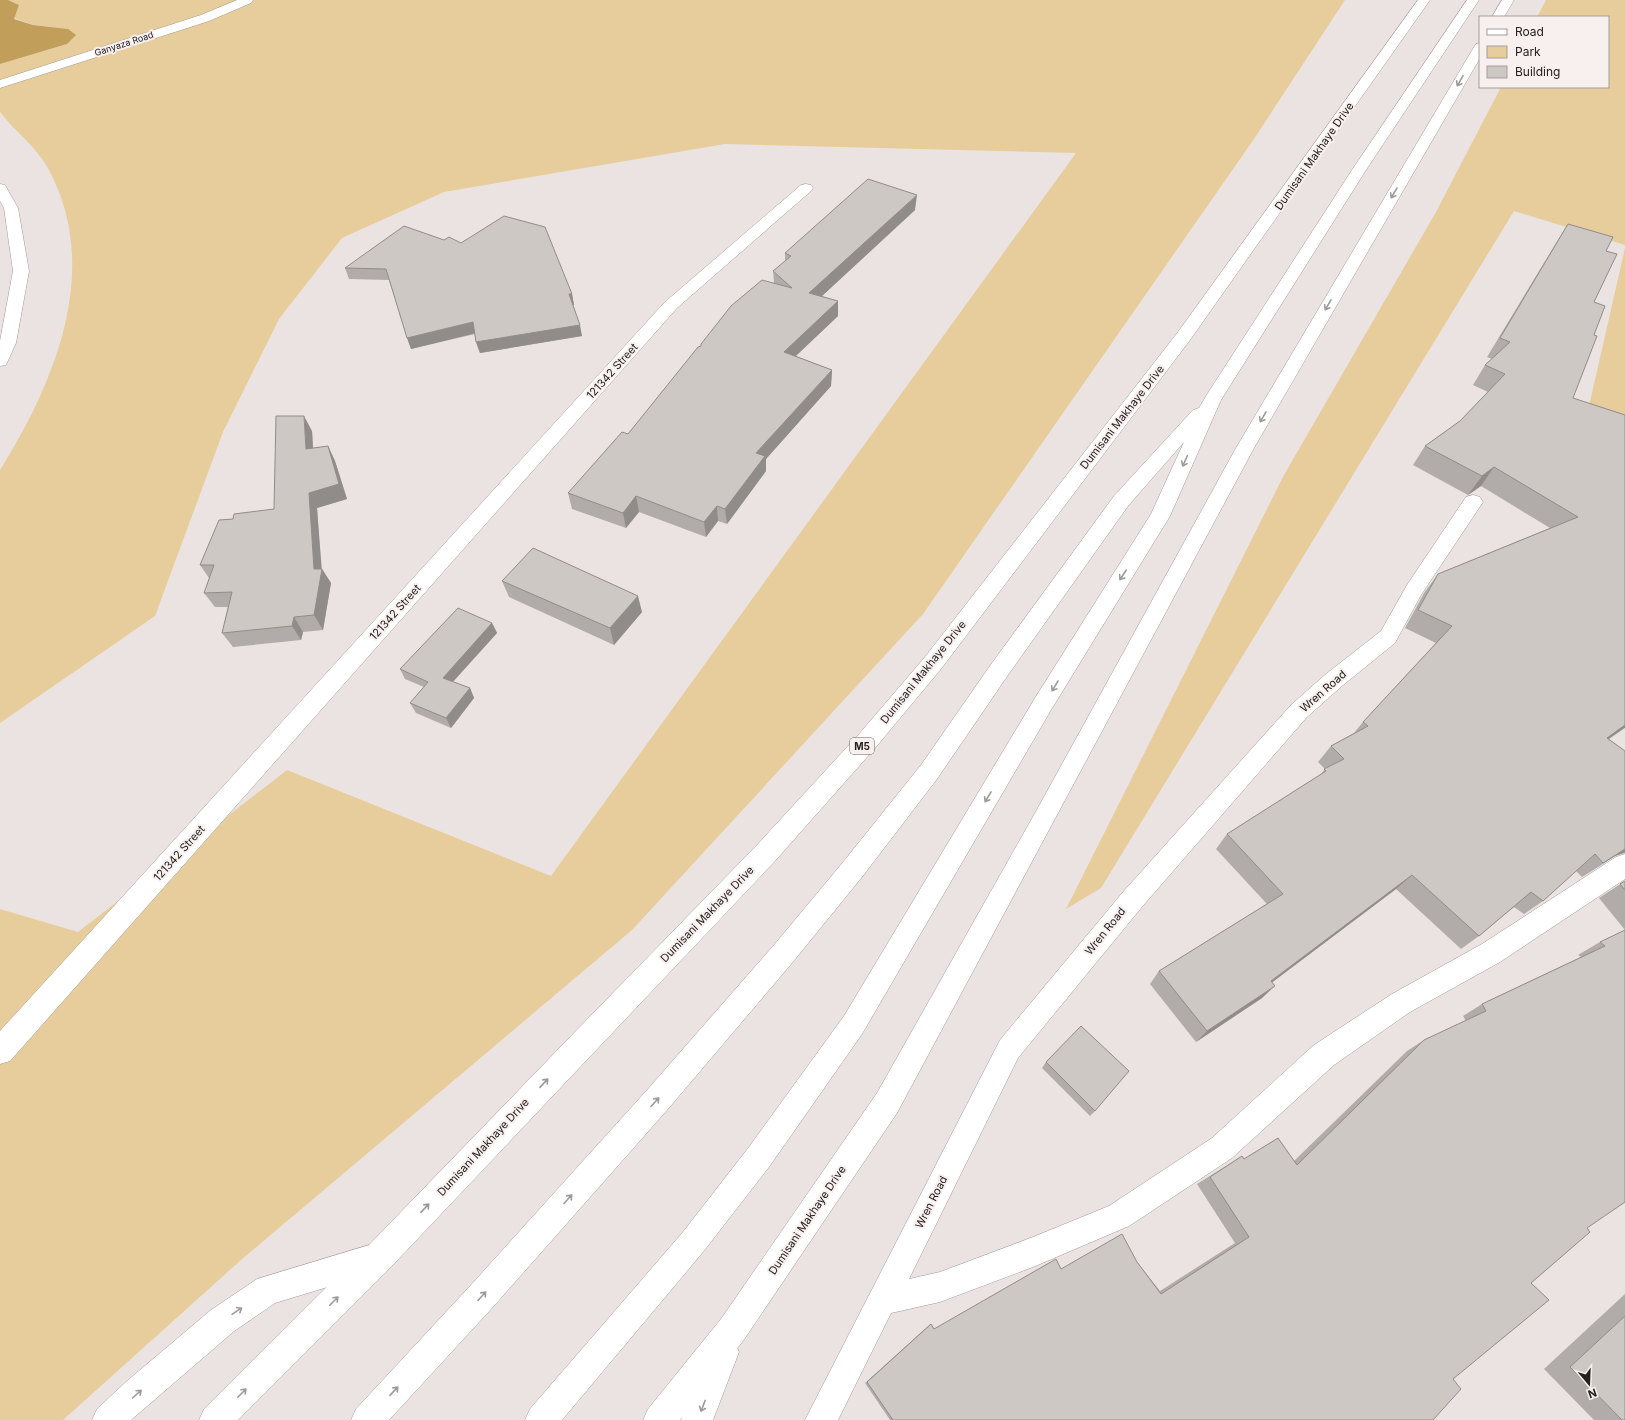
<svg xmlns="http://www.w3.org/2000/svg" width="1625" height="1420" font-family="Inter,sans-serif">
<rect width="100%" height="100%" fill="#ebe3e2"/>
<g fill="#e7cd9c">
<path d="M 8,0 L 1345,0 L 1254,139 L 923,614 L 632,930 L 241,1260 L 63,1420 L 0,1420 L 0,909 L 78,932 L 287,770 L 551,876 L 1076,153 L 725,144 L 444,192 L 342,238 L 279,319 L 223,432 L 155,616 L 0,723 L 0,470 C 55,382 102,270 49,170 C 37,147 16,133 0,112 L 0,64 L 67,44 L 68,29 L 33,25 L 14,18 L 19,5 Z"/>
<path d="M 1546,0 L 1625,0 L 1625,245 L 1514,211 L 1101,888 L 1066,909 L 1284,475 L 1436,212 L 1501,87 L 1608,87 L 1608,17 L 1537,17 Z"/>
<path d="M 1625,248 L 1625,428 L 1587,415 Z"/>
</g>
<path fill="#c19f5a" d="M 0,0 L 8,0 L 19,5 L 14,19 L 33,25 L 68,29 L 76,35 L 67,44 L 0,64 Z"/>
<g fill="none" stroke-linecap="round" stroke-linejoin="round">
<g stroke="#a29a99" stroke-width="1">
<g id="minor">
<path d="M 237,0 L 253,0 L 251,3 L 209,21 L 0,88 L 0,80 L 201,15 Z"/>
<path d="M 1467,0 L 1479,0 L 1366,170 L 1221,400 L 1170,516 L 1051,710 L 862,1034 L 769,1167 L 703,1252 L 562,1420 L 525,1420 L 530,1409 L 683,1232 L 749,1147 L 844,1016 L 1035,698 L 1151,514 L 1184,442 L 1128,506 L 1008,675 L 937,779 L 862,877 L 792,963 L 668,1109 L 493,1307 L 389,1420 L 351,1420 L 356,1409 L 471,1285 L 648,1089 L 774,945 L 844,861 L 921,765 L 992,663 L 1114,496 L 1193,410 L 1199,408 L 1206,396 L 1352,170 Z"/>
<path d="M 0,184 L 5,185 L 18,208 L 29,271 L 16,343 L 6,365 L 0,366 L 0,341 L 13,271 L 4,208 L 0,201 Z"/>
<path d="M 806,184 L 811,185 L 813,188 L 811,191 L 677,308 L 10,1061 L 0,1064 L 0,1031 L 665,302 L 801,185 Z"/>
<path d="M 1473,495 L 1480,497 L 1483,502 L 1421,595 L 1395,643 L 1342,686 L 1307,717 L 1141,908 L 1018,1058 L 909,1279 L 940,1272 L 1033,1237 L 1109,1206 L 1212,1138 L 1314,1045 L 1392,994 L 1482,944 L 1616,857 L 1625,854 L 1625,879 L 1500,962 L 1410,1012 L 1334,1065 L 1232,1158 L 1129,1226 L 1033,1267 L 940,1302 L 891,1313 L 838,1420 L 805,1420 L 1000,1040 L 1123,892 L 1291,705 L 1326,674 L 1381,631 L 1407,585 L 1466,497 Z"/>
<path d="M 376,1243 L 387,1247 L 391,1258 L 387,1269 L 275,1303 L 233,1332 L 131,1420 L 92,1420 L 97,1409 L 127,1381 L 211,1310 L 257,1279 Z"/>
<path d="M 723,1336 L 734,1341 L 739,1352 L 713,1420 L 681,1420 L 712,1341 Z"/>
</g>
</g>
<g stroke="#a29a99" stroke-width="1">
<g id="major">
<path d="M 1418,0 L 1430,0 L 1190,340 L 941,669 L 876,747 L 775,861 L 390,1268 L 238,1420 L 199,1420 L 204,1409 L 368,1246 L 572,1035 L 757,845 L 860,733 L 925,657 L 1178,332 Z"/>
<path d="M 1502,0 L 1514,0 L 1504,17 L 1492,17 Z"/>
<path d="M 1480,43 L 1480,58 L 1254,448 L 897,1113 L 743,1341 L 680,1420 L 643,1420 L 648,1409 L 721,1319 L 877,1093 L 1034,815 L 1236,448 L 1474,47 L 1476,44 Z"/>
</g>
</g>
<use href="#minor" fill="#fff" fill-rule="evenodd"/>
<use href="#major" fill="#fff" fill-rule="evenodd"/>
</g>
<g fill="#b1aca9">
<path d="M 915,210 L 822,296 L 838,301 L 838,316 L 796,356 L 832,370 L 831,386 L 766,459 L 766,471 L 727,524 L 718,521 L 706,537 L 639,512 L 626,528 L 572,509 L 568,493 L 628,434 L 701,347 L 774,283 L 773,271 L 785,262 L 785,253 Z"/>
<path d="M 1568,224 L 1606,251 L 1594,302 L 1594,335 L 1573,398 L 1625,728 L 1609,739 L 1625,751 L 1625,853 L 1615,856 L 1582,877 L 1576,871 L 1543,901 L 1524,914 L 1514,907 L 1479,936 L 1461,949 L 1396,889 L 1272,982 L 1262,998 L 1196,1042 L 1150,984 L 1159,971 L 1267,904 L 1216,849 L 1227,834 L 1320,775 L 1325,769 L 1318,762 L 1331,746 L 1354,733 L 1363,722 L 1436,643 L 1405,628 L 1424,593 L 1438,574 L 1550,528 L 1481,486 L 1468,495 L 1413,465 L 1425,446 L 1460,421 L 1488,392 L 1473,385 L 1485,365 L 1492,359 L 1487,357 L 1556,243 Z"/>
<path d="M 444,240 L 461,243 L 572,294 L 574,305 L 573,305 L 582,336 L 480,353 L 476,342 L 475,334 L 411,349 L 389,280 L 349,279 L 345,268 Z"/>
<path d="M 312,431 L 313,448 L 328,446 L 335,461 L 347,499 L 317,508 L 321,569 L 322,569 L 331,583 L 323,630 L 303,632 L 301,640 L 233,647 L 222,633 L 228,607 L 215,607 L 204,593 L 209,578 L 200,565 L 233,519 L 274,509 Z"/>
<path d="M 502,581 L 642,612 L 614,645 L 509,597 Z"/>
<path d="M 492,623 L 497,633 L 453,682 L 470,688 L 474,698 L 451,728 L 416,713 L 410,703 L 424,687 L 405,679 L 400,669 Z"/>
<path d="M 1625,881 L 1625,930 L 1599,898 Z"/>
<path d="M 1625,930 L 1587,1228 L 1531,1283 L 1453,1379 L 1433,1420 L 890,1420 L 865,1383 L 927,1327 L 931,1324 L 934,1329 L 1061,1269 L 1137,1262 L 1160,1291 L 1235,1243 L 1197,1184 L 1242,1156 L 1244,1159 L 1278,1138 L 1294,1161 L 1407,1051 L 1424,1040 L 1466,1021 L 1463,1016 L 1482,1004 L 1581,957 L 1578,955 L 1600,942 Z"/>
<path d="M 1046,1062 L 1095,1111 L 1090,1116 L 1042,1068 Z"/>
<path d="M 1625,1294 L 1625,1420 L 1594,1420 L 1544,1369 Z"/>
</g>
<g fill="#908c89">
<path d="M 917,195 L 915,210 L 809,308 L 809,293 Z"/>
<path d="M 569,294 L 572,294 L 574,305 L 572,305 Z"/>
<path d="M 838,301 L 838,316 L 784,367 L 784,352 Z"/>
<path d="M 473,322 L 476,333 L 411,349 L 407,338 Z"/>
<path d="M 580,325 L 582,336 L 480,353 L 476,342 Z"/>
<path d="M 832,370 L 831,386 L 766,459 L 766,471 L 727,524 L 725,509 L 756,453 Z"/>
<path d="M 304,416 L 312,431 L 314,465 L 306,449 Z"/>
<path d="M 328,446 L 335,461 L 347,499 L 317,508 L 322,572 L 322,569 L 331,583 L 323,630 L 314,615 L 314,569 L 309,493 Z"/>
<path d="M 1494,467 L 1481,486 L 1468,495 L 1482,476 Z"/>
<path d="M 636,496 L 639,512 L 626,528 L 623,513 Z"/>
<path d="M 717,506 L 718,521 L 706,537 L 704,522 Z"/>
<path d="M 638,596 L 642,612 L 614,645 L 610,628 Z"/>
<path d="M 294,617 L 303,632 L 301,640 L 292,626 Z"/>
<path d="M 492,623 L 497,633 L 448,687 L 443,678 Z"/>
<path d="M 470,688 L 474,698 L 451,728 L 446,718 Z"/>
<path d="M 1625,725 L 1625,728 L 1624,728 L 1587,754 L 1607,738 Z"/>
<path d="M 1625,849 L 1625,852 L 1615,856 L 1582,877 Z"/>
<path d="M 1412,875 L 1396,889 L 1258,993 L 1271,981 Z"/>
<path d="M 1275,986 L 1262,998 L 1196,1042 L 1207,1031 Z"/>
</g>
<g fill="#cec8c4" stroke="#908c89">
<path d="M 868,179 L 917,195 L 809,293 L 838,301 L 784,352 L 832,370 L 756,453 L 765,456 L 725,509 L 717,506 L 704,522 L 636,496 L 623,513 L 568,493 L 622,432 L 628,434 L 698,347 L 701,346 L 701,344 L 731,306 L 762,280 L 792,288 L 773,271 L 791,256 L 785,253 Z"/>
<path d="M 504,216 L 545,227 L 572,294 L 569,294 L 580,325 L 476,342 L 473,322 L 407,338 L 386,269 L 345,268 L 404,226 L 444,240 L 449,237 L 461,243 Z"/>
<path d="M 1568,224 L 1613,237 L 1606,251 L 1617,254 L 1594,302 L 1605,306 L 1594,335 L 1597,336 L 1573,398 L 1625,415 L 1625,725 L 1607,738 L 1625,751 L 1625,849 L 1603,863 L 1595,854 L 1543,901 L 1531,892 L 1479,936 L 1412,875 L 1271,981 L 1275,986 L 1207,1031 L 1159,971 L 1283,894 L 1227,834 L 1326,771 L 1324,769 L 1344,759 L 1331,746 L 1368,726 L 1363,722 L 1452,626 L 1418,610 L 1438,574 L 1578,517 L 1494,467 L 1482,476 L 1425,446 L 1460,421 L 1505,374 L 1485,365 L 1510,342 L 1500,338 Z"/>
<path d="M 276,416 L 304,416 L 306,449 L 328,446 L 339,484 L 309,493 L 314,569 L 322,569 L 314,615 L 294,617 L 292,626 L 222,633 L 232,592 L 204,593 L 214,565 L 200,565 L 219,520 L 233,519 L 234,514 L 274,509 Z"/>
<path d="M 533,548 L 638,596 L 610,628 L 502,581 Z"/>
<path d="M 458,608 L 492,623 L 443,678 L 470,688 L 446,718 L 410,703 L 428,682 L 400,669 Z"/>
<path d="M 1625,881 L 1625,890 L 1620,884 Z"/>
<path d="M 1625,930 L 1625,1202 L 1587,1228 L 1590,1232 L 1531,1283 L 1549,1300 L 1453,1379 L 1461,1389 L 1433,1420 L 893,1420 L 867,1382 L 931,1324 L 934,1329 L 1056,1259 L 1061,1269 L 1122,1234 L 1137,1262 L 1161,1294 L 1249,1237 L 1210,1177 L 1242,1156 L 1244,1159 L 1278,1138 L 1297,1165 L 1424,1040 L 1486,1011 L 1482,1004 L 1605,946 L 1600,942 Z"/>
<path d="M 1081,1026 L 1129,1071 L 1095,1111 L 1046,1062 Z"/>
<path d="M 1625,1316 L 1625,1420 L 1622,1420 L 1570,1367 Z"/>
</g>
<defs><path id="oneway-shaft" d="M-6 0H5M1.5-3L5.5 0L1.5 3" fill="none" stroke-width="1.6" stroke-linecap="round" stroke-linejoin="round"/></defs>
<g stroke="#9c9b9a">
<use href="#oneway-shaft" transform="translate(1460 81) rotate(120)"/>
<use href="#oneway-shaft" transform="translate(1394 193) rotate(121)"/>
<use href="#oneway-shaft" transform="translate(1328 305) rotate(120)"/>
<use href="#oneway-shaft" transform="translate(1263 417) rotate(120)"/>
<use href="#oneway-shaft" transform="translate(1185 461) rotate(114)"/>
<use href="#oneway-shaft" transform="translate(1123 575) rotate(123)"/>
<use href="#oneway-shaft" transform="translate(1055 686) rotate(121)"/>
<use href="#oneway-shaft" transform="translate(988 797) rotate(121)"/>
<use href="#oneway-shaft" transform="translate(544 1083) rotate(-47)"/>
<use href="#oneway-shaft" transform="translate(655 1102) rotate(-48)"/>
<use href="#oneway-shaft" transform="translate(568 1199) rotate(-48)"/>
<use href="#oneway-shaft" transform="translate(425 1208) rotate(-47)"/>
<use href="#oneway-shaft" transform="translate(482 1296) rotate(-48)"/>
<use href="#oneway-shaft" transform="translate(334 1301) rotate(-45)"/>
<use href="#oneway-shaft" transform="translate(237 1311) rotate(-34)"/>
<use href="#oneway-shaft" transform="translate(394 1391) rotate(-47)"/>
<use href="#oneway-shaft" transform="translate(242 1393) rotate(-45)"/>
<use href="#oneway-shaft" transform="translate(137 1394) rotate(-42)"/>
<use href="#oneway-shaft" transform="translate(703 1406) rotate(111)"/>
</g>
<g text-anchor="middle" stroke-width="4" stroke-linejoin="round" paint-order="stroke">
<g font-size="9" fill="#23201f" stroke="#f8f0ef">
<text transform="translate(124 44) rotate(-18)" y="3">Ganyaza Road</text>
</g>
<rect fill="#f8f0ef" stroke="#635e5d" stroke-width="1" x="850" y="738" width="24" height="16" rx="3"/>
<g font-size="10" font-weight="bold" fill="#23201f">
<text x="862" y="750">M5</text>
</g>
<g font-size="11" fill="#23201f" stroke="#f8f0ef">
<text transform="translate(1314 156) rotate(-55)" y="4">Dumisani Makhaye Drive</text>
<text transform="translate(612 371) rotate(-48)" y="4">121342 Street</text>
<text transform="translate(1122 417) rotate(-52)" y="4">Dumisani Makhaye Drive</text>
<text transform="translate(395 612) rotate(-48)" y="4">121342 Street</text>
<text transform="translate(923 672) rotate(-51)" y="4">Dumisani Makhaye Drive</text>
<text transform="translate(1323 691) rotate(-41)" y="4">Wren Road</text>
<text transform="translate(179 853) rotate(-48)" y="4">121342 Street</text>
<text transform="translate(707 914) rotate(-46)" y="4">Dumisani Makhaye Drive</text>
<text transform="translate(1105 931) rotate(-51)" y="4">Wren Road</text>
<text transform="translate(483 1147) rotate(-47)" y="4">Dumisani Makhaye Drive</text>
<text transform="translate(931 1202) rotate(-63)" y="4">Wren Road</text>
<text transform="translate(807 1220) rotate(-56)" y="4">Dumisani Makhaye Drive</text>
</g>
</g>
<rect x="1479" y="16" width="130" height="72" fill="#f8f0ef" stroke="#a39d9c"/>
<rect x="1487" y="29" width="20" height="6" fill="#ffffff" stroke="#a39d9c"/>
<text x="1515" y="36" font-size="12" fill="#23201f">Road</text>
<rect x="1487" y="46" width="20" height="12" fill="#e7cd9c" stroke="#a39d9c"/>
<text x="1515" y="56" font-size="12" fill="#23201f">Park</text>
<rect x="1487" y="66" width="20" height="12" fill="#cec8c4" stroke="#a39d9c"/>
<text x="1515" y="76" font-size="12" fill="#23201f">Building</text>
<g transform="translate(1589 1384) rotate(161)" stroke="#f8f0ef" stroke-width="3" paint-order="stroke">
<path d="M0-3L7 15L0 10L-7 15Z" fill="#23201f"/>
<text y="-6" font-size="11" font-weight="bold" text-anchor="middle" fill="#23201f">N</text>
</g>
</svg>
